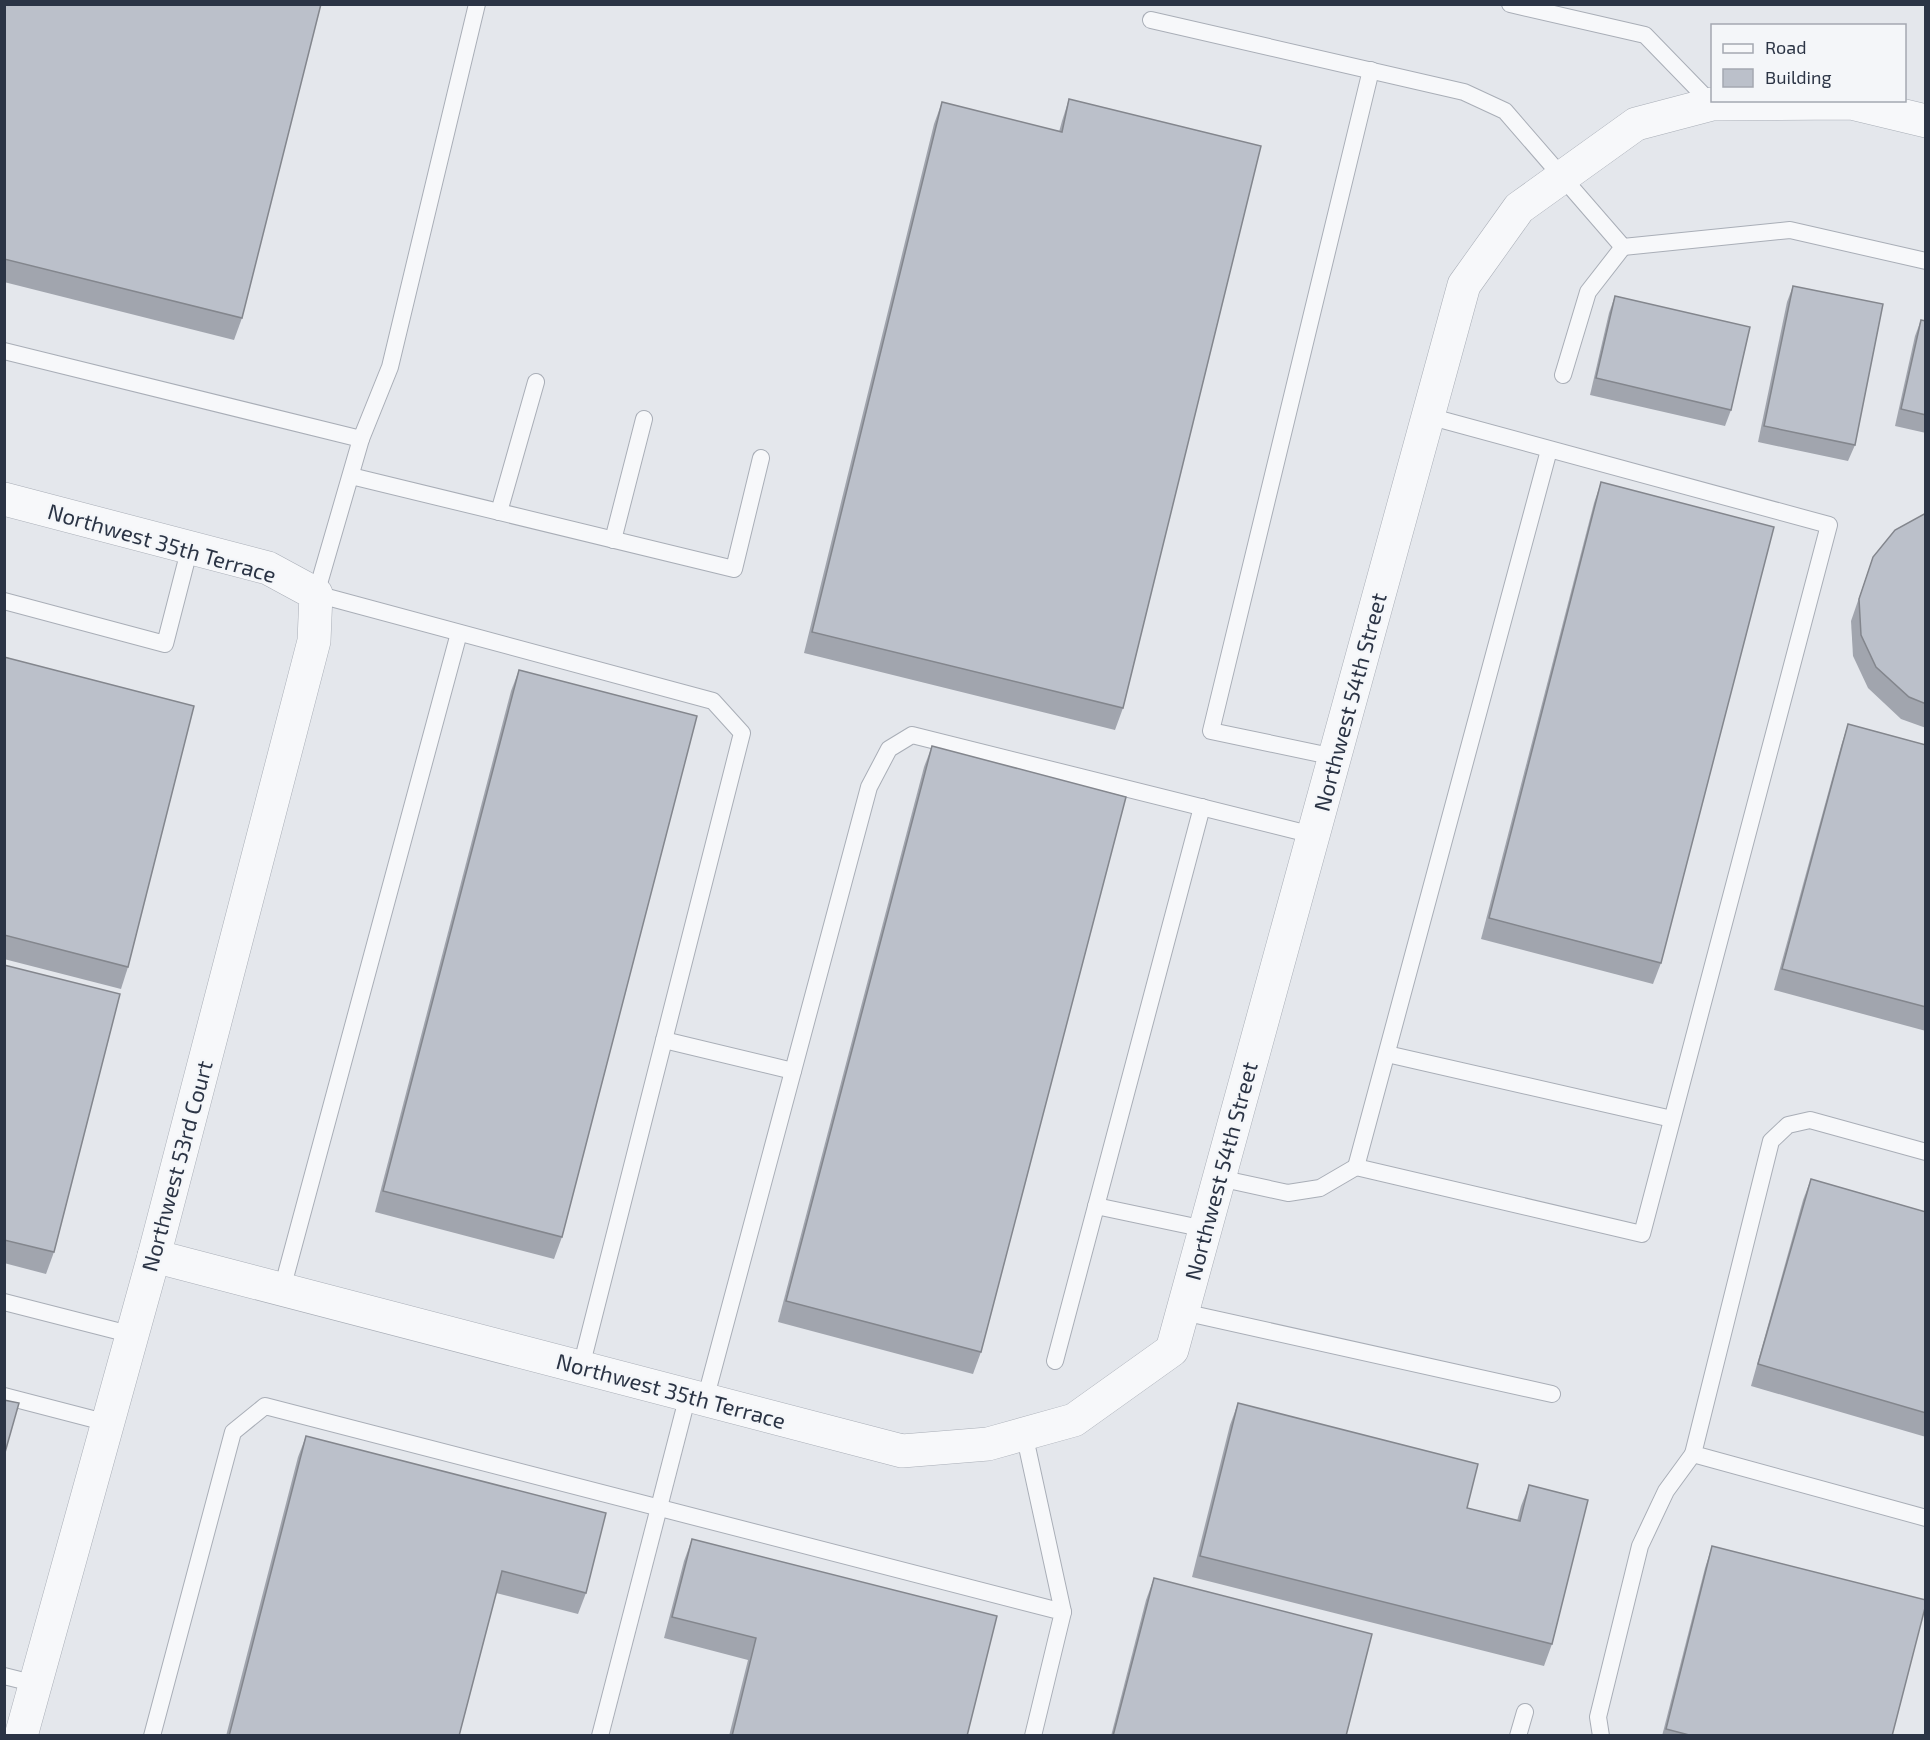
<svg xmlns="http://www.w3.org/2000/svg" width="1930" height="1740" font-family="'Exo 2',sans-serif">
<rect width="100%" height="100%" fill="#e4e7ec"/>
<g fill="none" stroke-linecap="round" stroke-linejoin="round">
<g stroke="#a9aeb7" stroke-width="18">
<g id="service">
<path d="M 1510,4 L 1645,35 L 1712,104"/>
<path d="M 1151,20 L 1464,92 L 1505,111 L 1623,247 L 1790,230 L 1926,261"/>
<path d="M 4,351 L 361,439 L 316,594 L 713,701 L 742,733 L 581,1367"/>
<path d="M 1563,375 L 1588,292 L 1623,247"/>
<path d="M 361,439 L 390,367 L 477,4"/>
<path d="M 351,476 L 734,569 L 761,458"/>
<path d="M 499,512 L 536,382"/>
<path d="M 613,540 L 644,419"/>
<path d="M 4,601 L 165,644 L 190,547"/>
<path d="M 1335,757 L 1211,731 L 1371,70"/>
<path d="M 664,1040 L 793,1071"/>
<path d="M 1387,1054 L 1672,1119"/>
<path d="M 1926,1152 L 1810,1120 L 1788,1125 L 1771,1141 L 1693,1454 L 1926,1518"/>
<path d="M 1356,1167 L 1549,450"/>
<path d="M 1219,1178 L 1288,1193 L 1320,1188 L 1356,1167 L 1642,1234 L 1829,525 L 1428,416"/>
<path d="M 1096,1206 L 1205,1229"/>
<path d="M 282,1289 L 459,633"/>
<path d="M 4,1302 L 133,1335"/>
<path d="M 1183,1312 L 1552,1394"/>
<path d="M 1055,1361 L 1202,807"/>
<path d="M 4,1396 L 108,1423"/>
<path d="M 705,1400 L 869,787 L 889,749 L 912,735 L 1313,835"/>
<path d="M 1024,1433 L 1063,1612"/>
<path d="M 4,1676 L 36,1684"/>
<path d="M 152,1736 L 233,1432 L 265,1406 L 1063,1612 L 1033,1736"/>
<path d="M 600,1736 L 688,1395"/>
<path d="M 1518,1736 L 1525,1712"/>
<path d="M 1601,1736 L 1598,1717 L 1640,1546 L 1666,1491 L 1693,1454"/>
</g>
</g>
<g stroke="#a9aeb7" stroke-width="34">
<g id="minor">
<path d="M 4,499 L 268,568 L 316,594 L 314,641 L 154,1256 L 21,1736"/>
<path d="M 154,1256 L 902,1451 L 988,1444 L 1074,1420 L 1172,1350 L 1464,285 L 1519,208 L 1636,124 L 1712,104 L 1851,103 L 1926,121"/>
</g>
</g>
<use href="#service" stroke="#f7f8fa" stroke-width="16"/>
<use href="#minor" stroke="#f7f8fa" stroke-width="33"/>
</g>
<g fill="#a1a5ae">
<path d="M 4,4 L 242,318 L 234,340 L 4,282 Z"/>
<path d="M 1069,99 L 1123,708 L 1115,730 L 804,653 L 934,124 L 942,102 L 1059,132 L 1062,121 Z"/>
<path d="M 1793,286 L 1855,445 L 1848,461 L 1758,442 L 1787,302 Z"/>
<path d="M 1615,296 L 1731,410 L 1725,426 L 1590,395 L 1609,313 Z"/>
<path d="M 1921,320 L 1926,321 L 1926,433 L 1895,426 L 1915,336 Z"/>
<path d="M 1601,482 L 1661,963 L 1653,984 L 1481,939 L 1594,503 Z"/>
<path d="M 1926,513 L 1926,728 L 1901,719 L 1868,688 L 1853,656 L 1851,621 L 1873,557 Z"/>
<path d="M 4,657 L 128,967 L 121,989 L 4,959 Z"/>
<path d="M 519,670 L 562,1237 L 554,1259 L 375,1212 L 511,691 Z"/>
<path d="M 1848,724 L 1926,745 L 1926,1031 L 1774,990 L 1841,746 Z"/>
<path d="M 932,746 L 981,1352 L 973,1374 L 778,1322 L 924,767 Z"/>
<path d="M 4,965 L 54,1252 L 46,1274 L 4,1263 Z"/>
<path d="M 1811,1179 L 1926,1212 L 1926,1437 L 1751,1386 L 1803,1200 Z"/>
<path d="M 1238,1403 L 1467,1508 L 1517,1521 L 1521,1506 L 1529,1485 L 1552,1644 L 1544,1666 L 1192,1577 L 1230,1425 Z"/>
<path d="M 306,1436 L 586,1593 L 578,1614 L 496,1593 L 459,1736 L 226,1736 L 298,1457 Z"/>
<path d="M 692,1539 L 967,1736 L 729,1736 L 748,1660 L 664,1638 L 684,1561 Z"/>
<path d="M 1712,1546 L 1892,1736 L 1662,1736 L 1705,1568 Z"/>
<path d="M 1154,1578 L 1346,1736 L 1111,1736 L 1146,1600 Z"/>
</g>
<g fill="#bbc0ca" stroke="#83868d" stroke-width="1.5">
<path d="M 4,4 L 321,4 L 242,318 L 4,259 Z"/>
<path d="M 1069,99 L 1261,146 L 1123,708 L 812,632 L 942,102 L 1062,132 Z"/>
<path d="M 1793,286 L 1883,304 L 1855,445 L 1764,426 Z"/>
<path d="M 1615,296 L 1750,327 L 1731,410 L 1596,378 Z"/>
<path d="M 1921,320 L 1926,321 L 1926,415 L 1901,409 Z"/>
<path d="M 1601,482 L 1774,527 L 1661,963 L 1489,918 Z"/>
<path d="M 1926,513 L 1926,704 L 1909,697 L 1876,667 L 1861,635 L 1859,599 L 1873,557 L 1895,530 Z"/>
<path d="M 4,657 L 194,706 L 128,967 L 4,935 Z"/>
<path d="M 519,670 L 697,716 L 562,1237 L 383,1191 Z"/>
<path d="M 1848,724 L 1926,745 L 1926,1007 L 1782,969 Z"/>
<path d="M 932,746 L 1126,797 L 981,1352 L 786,1301 Z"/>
<path d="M 4,965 L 120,994 L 54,1252 L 4,1240 Z"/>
<path d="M 1811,1179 L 1926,1212 L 1926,1413 L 1758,1364 Z"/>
<path d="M 4,1400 L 19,1403 L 4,1456 Z"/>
<path d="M 1238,1403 L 1478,1464 L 1467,1508 L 1520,1521 L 1529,1485 L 1588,1500 L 1552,1644 L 1200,1556 Z"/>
<path d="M 306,1436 L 606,1513 L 586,1593 L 502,1571 L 459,1736 L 229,1736 Z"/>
<path d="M 692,1539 L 997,1616 L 967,1736 L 732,1736 L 756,1638 L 672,1617 Z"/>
<path d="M 1712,1546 L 1926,1600 L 1926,1604 L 1892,1736 L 1693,1736 L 1666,1729 Z"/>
<path d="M 1154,1578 L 1372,1634 L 1346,1736 L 1113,1736 Z"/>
</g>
<g text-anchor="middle" stroke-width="4.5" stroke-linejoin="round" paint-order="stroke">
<g font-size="22" fill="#2b3445" stroke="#f4f6f9">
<text transform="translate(162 543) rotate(16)" y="8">Northwest 35th Terrace</text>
<text transform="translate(1350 702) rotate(-75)" y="8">Northwest 54th Street</text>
<text transform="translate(177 1166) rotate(-75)" y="8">Northwest 53rd Court</text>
<text transform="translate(1221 1171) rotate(-75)" y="8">Northwest 54th Street</text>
<text transform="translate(671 1391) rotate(15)" y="8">Northwest 35th Terrace</text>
</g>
</g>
<rect width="1930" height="1740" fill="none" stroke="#2b3445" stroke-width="12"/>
<rect x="1711" y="24" width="195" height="78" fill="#f4f6f9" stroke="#a4a8b1" stroke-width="1.5"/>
<rect x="1723" y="44" width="30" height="9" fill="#f7f8fa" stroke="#a4a8b1" stroke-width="1.5"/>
<text x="1765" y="54" font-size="18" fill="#2b3445">Road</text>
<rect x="1723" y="69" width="30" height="18" fill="#bbc0ca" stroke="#a4a8b1" stroke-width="1.5"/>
<text x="1765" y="84" font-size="18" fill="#2b3445">Building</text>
</svg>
